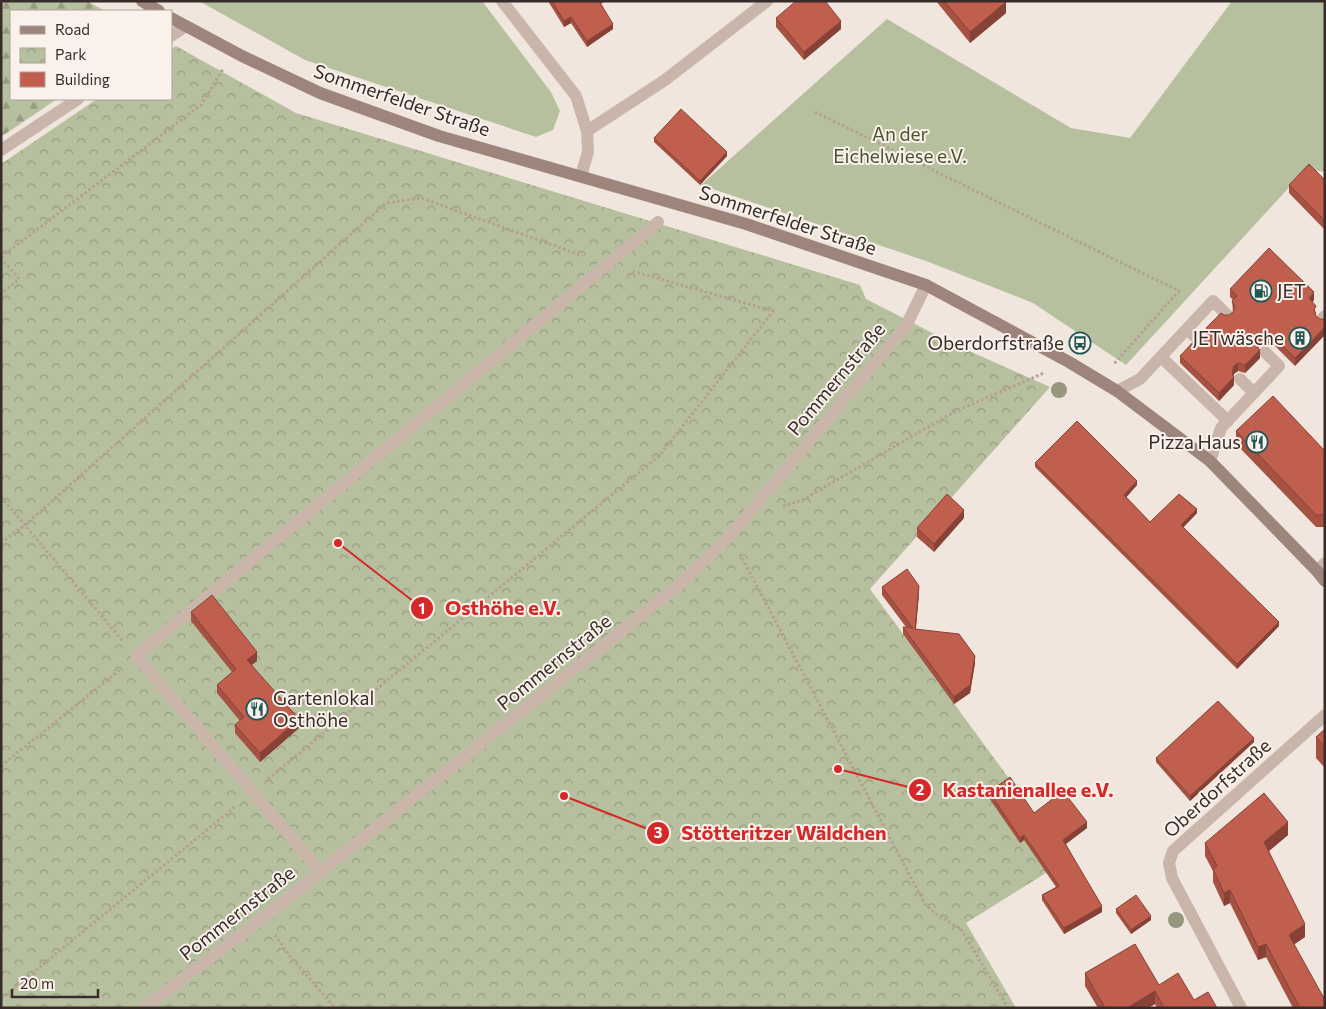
<svg xmlns="http://www.w3.org/2000/svg" width="1326" height="1009" font-family="Commissioner,sans-serif">
<defs>
<pattern id="forest-firs" width="22" height="20" patternUnits="userSpaceOnUse" patternTransform="scale(1.25)"><rect width="22" height="20" fill="#b7c09e"/><path d="M5 1l3.5 6h-7zM16 11l3.5 6h-7z" fill="#969c81"/></pattern>
<pattern id="park-crowns" width="20" height="18" patternUnits="userSpaceOnUse" patternTransform="scale(1.25)"><rect width="20" height="18" fill="#b7c09e"/><path d="M2 6a3 3 0 1 1 6 0M12 15a3 3 0 1 1 6 0" fill="none" stroke="#969c81"/></pattern>
</defs>
<rect width="100%" height="100%" fill="#f1e6de"/>
<g fill="#b7c09e">
<path d="M 199,1 L 482,1 L 551,92 L 560,111 L 553,130 L 536,137 L 305,60 Z"/>
<path d="M 1232,1 L 1325,1 L 1325,172 L 1306,169 L 1126,365 L 1033,303 L 926,261 L 701,185 L 887,19 L 1071,128 L 1130,138 Z"/>
</g>
<path fill="url(#forest-firs)" d="M 1,1 L 87,1 L 105,11 L 11,11 L 11,99 L 57,99 L 1,137 Z"/>
<path fill="url(#park-crowns)" d="M 176,46 L 296,113 L 860,285 L 866,299 L 958,346 L 1050,387 L 870,589 L 1049,833 L 1067,860 L 966,923 L 1016,1008 L 1,1008 L 1,164 L 97,99 L 171,99 L 171,49 Z"/>
<g fill="none" stroke-linecap="round" stroke-linejoin="round">
<g stroke="#b59f94" stroke-width="3" stroke-dasharray="2.5 2.5" stroke-linecap="butt">
<path d="M 815,112 L 1179,291 L 1113,365"/>
<path d="M 1,257 L 201,105 L 223,69"/>
<path d="M 1,258 L 19,279 L 1,294"/>
<path d="M 1,497 L 122,640"/>
<path d="M 783,506 L 802,500 L 956,411 L 1044,373"/>
<path d="M 1,543 L 25,525 L 386,203 L 421,198 L 583,256"/>
<path d="M 740,554 L 925,904 L 936,914 L 961,929 L 1008,1008"/>
<path d="M 1,766 L 121,669"/>
<path d="M 268,779 L 660,455 L 773,311 L 632,271"/>
<path d="M 275,935 L 290,956 L 335,1008"/>
<path d="M 1,999 L 236,806"/>
</g>
<g stroke="#c9b5aa" stroke-width="12">
<path d="M 171,36 L 186,26"/>
<path d="M 587,131 L 665,80 L 767,1"/>
<path d="M 1,150 L 78,99"/>
<path d="M 1322,319 L 1325,316"/>
<path d="M 1187,329 L 1201,342"/>
<path d="M 1161,357 L 1228,421"/>
<path d="M 1240,379 L 1254,393"/>
<path d="M 1117,391 L 1140,379 L 1213,301 L 1227,315"/>
<path d="M 1210,461 L 1221,428 L 1279,366 L 1265,352"/>
<path d="M 321,872 L 136,656 L 658,222"/>
</g>
<g stroke="#c9b5aa" stroke-width="12">
<path d="M 502,1 L 576,96 L 587,131 L 588,152 L 581,176"/>
<path d="M 1317,571 L 1325,563"/>
<path d="M 144,1008 L 263,918 L 678,586 L 730,536 L 745,518 L 906,326 L 926,285"/>
<path d="M 1241,1008 L 1172,878 L 1169,863 L 1173,851 L 1325,715"/>
</g>
<g stroke="#9d857b" stroke-width="12">
<path d="M 142,1 L 159,11"/>
<path d="M 171,18 L 242,56 L 320,93 L 439,136 L 746,224 L 926,285 L 1069,362 L 1117,391 L 1210,461 L 1317,571 L 1325,581"/>
</g>
</g>
<g fill="#95967d">
<circle cx="1059" cy="390" r="8"/>
<circle cx="1176" cy="920" r="8"/>
</g>
<g fill="#a55242">
<path d="M 548,1 L 605,1 L 601,4 L 613,29 L 587,47 L 571,23 L 564,27 Z"/>
<path d="M 936,1 L 1006,1 L 1006,13 L 970,43 Z"/>
<path d="M 776,18 L 841,29 L 804,60 L 776,27 Z"/>
<path d="M 654,138 L 727,156 L 700,185 L 654,142 Z"/>
<path d="M 1325,180 L 1325,230 L 1289,193 L 1289,185 Z"/>
<path d="M 1230,289 L 1314,300 L 1312,302 L 1316,313 L 1295,366 L 1273,344 L 1271,346 L 1267,344 L 1262,344 L 1258,348 L 1260,358 L 1245,373 L 1238,371 L 1234,374 L 1234,385 L 1219,401 L 1180,363 L 1180,356 L 1200,342 L 1207,340 L 1208,338 L 1206,336 L 1206,328 L 1224,315 L 1229,315 L 1233,312 L 1232,301 L 1233,300 L 1230,297 Z"/>
<path d="M 1236,431 L 1325,451 L 1325,527 L 1316,527 L 1236,444 Z"/>
<path d="M 1035,463 L 1137,485 L 1126,497 L 1150,522 L 1197,513 L 1183,527 L 1279,626 L 1237,669 L 1035,467 Z"/>
<path d="M 964,518 L 934,552 L 917,537 L 917,528 Z"/>
<path d="M 882,587 L 919,593 L 916,629 L 975,663 L 970,693 L 954,704 L 903,634 L 903,627 L 906,627 L 882,595 Z"/>
<path d="M 191,612 L 257,661 L 252,665 L 299,728 L 260,762 L 235,733 L 235,725 L 240,721 L 217,693 L 217,685 L 232,672 L 191,621 Z"/>
<path d="M 1325,729 L 1325,768 L 1316,758 L 1316,737 Z"/>
<path d="M 1254,742 L 1190,801 L 1156,762 L 1156,758 Z"/>
<path d="M 989,792 L 1034,813 L 1087,828 L 1066,844 L 1102,912 L 1064,934 L 1042,900 L 1042,895 L 1056,887 L 1024,840 L 1020,843 L 989,798 Z"/>
<path d="M 1288,835 L 1269,851 L 1305,937 L 1294,944 L 1325,1008 L 1293,1008 L 1266,957 L 1258,960 L 1230,903 L 1224,906 L 1213,882 L 1213,871 L 1205,856 L 1205,843 Z"/>
<path d="M 1116,909 L 1151,920 L 1131,934 L 1116,913 Z"/>
<path d="M 1085,973 L 1159,985 L 1194,1000 L 1217,1008 L 1157,1008 L 1155,1004 L 1148,1008 L 1098,1008 L 1085,986 Z"/>
</g>
<g fill="#864236">
<path d="M 1006,2 L 1006,13 L 970,43 L 970,32 Z"/>
<path d="M 571,17 L 571,23 L 564,27 L 564,21 Z"/>
<path d="M 841,21 L 841,29 L 804,60 L 804,52 Z"/>
<path d="M 613,24 L 613,29 L 587,47 L 587,41 Z"/>
<path d="M 727,152 L 727,156 L 700,185 L 700,181 Z"/>
<path d="M 1314,292 L 1314,300 L 1309,306 L 1309,298 Z"/>
<path d="M 1325,327 L 1325,335 L 1295,366 L 1295,358 Z"/>
<path d="M 1262,336 L 1262,344 L 1259,347 L 1257,350 L 1257,343 L 1259,339 Z"/>
<path d="M 1273,336 L 1273,344 L 1271,346 L 1271,338 Z"/>
<path d="M 1260,350 L 1260,358 L 1245,373 L 1245,365 Z"/>
<path d="M 1238,363 L 1238,371 L 1234,374 L 1233,379 L 1234,377 L 1234,385 L 1219,401 L 1219,393 L 1232,373 L 1234,366 Z"/>
<path d="M 1137,481 L 1137,485 L 1124,500 L 1124,495 Z"/>
<path d="M 1197,509 L 1197,513 L 1181,530 L 1181,525 Z"/>
<path d="M 964,510 L 964,518 L 934,552 L 934,544 Z"/>
<path d="M 919,586 L 919,593 L 915,636 L 915,629 Z"/>
<path d="M 1279,622 L 1279,626 L 1237,669 L 1237,664 Z"/>
<path d="M 257,652 L 257,661 L 247,668 L 247,660 Z"/>
<path d="M 975,656 L 975,663 L 970,693 L 954,704 L 954,697 Z"/>
<path d="M 299,719 L 299,728 L 260,762 L 260,753 Z"/>
<path d="M 1254,738 L 1254,742 L 1190,801 L 1190,796 Z"/>
<path d="M 1087,822 L 1087,828 L 1063,846 L 1063,840 Z"/>
<path d="M 1288,822 L 1288,835 L 1264,855 L 1264,842 Z"/>
<path d="M 1024,835 L 1024,840 L 1020,843 L 1020,838 Z"/>
<path d="M 1230,890 L 1230,903 L 1224,906 L 1224,893 Z"/>
<path d="M 1102,906 L 1102,912 L 1064,934 L 1064,928 Z"/>
<path d="M 1151,916 L 1151,920 L 1131,934 L 1131,930 Z"/>
<path d="M 1305,924 L 1305,937 L 1289,948 L 1289,935 Z"/>
<path d="M 1266,944 L 1266,957 L 1258,960 L 1258,947 Z"/>
<path d="M 1155,991 L 1155,1004 L 1148,1008 L 1127,1008 Z"/>
</g>
<g fill="#c05f4d" stroke="#864236">
<path d="M 552,1 L 599,1 L 613,24 L 587,41 L 571,17 L 564,21 Z"/>
<path d="M 796,1 L 825,1 L 841,21 L 804,52 L 776,18 Z"/>
<path d="M 944,1 L 1006,1 L 1006,2 L 970,32 Z"/>
<path d="M 681,109 L 727,152 L 700,181 L 654,138 Z"/>
<path d="M 1309,164 L 1325,180 L 1325,221 L 1289,185 Z"/>
<path d="M 1269,248 L 1314,292 L 1309,298 L 1316,306 L 1314,310 L 1316,316 L 1320,319 L 1325,319 L 1325,327 L 1295,358 L 1273,336 L 1271,338 L 1267,336 L 1262,336 L 1259,339 L 1257,343 L 1257,347 L 1260,350 L 1245,365 L 1238,363 L 1234,366 L 1232,373 L 1234,377 L 1219,393 L 1180,356 L 1195,340 L 1200,342 L 1207,340 L 1209,335 L 1209,331 L 1206,328 L 1221,313 L 1224,315 L 1229,315 L 1233,312 L 1235,306 L 1232,301 L 1237,296 L 1230,289 Z"/>
<path d="M 1273,396 L 1325,451 L 1325,515 L 1316,515 L 1236,431 Z"/>
<path d="M 1077,421 L 1137,481 L 1124,495 L 1150,522 L 1179,494 L 1197,509 L 1181,525 L 1279,622 L 1237,664 L 1035,463 Z"/>
<path d="M 947,494 L 964,510 L 934,544 L 917,528 Z"/>
<path d="M 907,569 L 919,586 L 915,629 L 959,634 L 975,656 L 970,685 L 954,697 L 903,627 L 913,628 L 882,587 Z"/>
<path d="M 212,595 L 257,652 L 247,660 L 299,719 L 260,753 L 235,725 L 244,717 L 217,685 L 236,669 L 191,612 Z"/>
<path d="M 1218,701 L 1254,738 L 1190,796 L 1156,758 Z"/>
<path d="M 1325,729 L 1325,747 L 1316,737 Z"/>
<path d="M 1010,777 L 1034,813 L 1063,791 L 1087,822 L 1063,840 L 1102,906 L 1064,928 L 1042,895 L 1059,886 L 1024,835 L 1020,838 L 989,792 Z"/>
<path d="M 1264,793 L 1288,822 L 1264,842 L 1305,924 L 1289,935 L 1325,1000 L 1325,1008 L 1300,1008 L 1266,944 L 1258,947 L 1230,890 L 1224,893 L 1213,869 L 1217,866 L 1205,843 Z"/>
<path d="M 1136,895 L 1151,916 L 1131,930 L 1116,909 Z"/>
<path d="M 1135,944 L 1159,985 L 1178,973 L 1194,1000 L 1208,992 L 1217,1008 L 1164,1008 L 1155,991 L 1127,1008 L 1105,1008 L 1085,973 Z"/>
</g>
<defs>
<g id="fuel-ring" transform="scale(1.125)"><circle r="9.5" fill="#f9f1ea" stroke="#205655" stroke-width="1.5"/><path d="M-5.5-6h7V0h2V4h1.3V-2.5L3-4.5l.8-.8L6-3V5H2.5V1h-1V6h-7ZM-4.2-4.7v3.2H.2V-4.7Z" fill="#205655"/></g>
<g id="building-ring" transform="scale(1.125)"><circle r="9.5" fill="#f9f1ea" stroke="#205655" stroke-width="1.5"/><path d="M-4-6H4V6H1V3H-1V6H-4ZM-2.5-4.3h1.7v1.8h-1.7ZM.8-4.3h1.7v1.8H.8ZM-2.5-1h1.7V.8h-1.7ZM.8-1h1.7V.8H.8Z" fill="#205655"/></g>
<g id="bus-ring" transform="scale(1.125)"><circle r="9.5" fill="#f9f1ea" stroke="#205655" stroke-width="1.5"/><path d="M-5-6H5V4H4V6H2V4H-2V6H-4V4H-5ZM-3.5-4V0h7V-4ZM-3.5 1.2v1.5H-2V1.2ZM2 1.2v1.5H3.5V1.2Z" fill="#205655"/></g>
<g id="restaurant-ring" transform="scale(1.125)"><circle r="9.5" fill="#f9f1ea" stroke="#205655" stroke-width="1.5"/><path d="M-5-6h1v4h1v-4h1v4h1v-4h1v5L-1.5 .5V6h-2V.5L-5-1ZM5-6V6H3V1.5H1.5Q1.5-4 5-6Z" fill="#205655"/></g>
</defs>
<g fill-rule="evenodd">
<use href="#fuel-ring" x="1261" y="291"/>
<use href="#building-ring" x="1300" y="338"/>
<use href="#bus-ring" x="1080" y="343"/>
<use href="#restaurant-ring" x="1257" y="442"/>
<use href="#restaurant-ring" x="257" y="709"/>
</g>
<g text-anchor="middle" stroke-width="4" stroke-linejoin="round" paint-order="stroke">
<g font-size="19" fill="#372c29" stroke="#f9f1ea">
<text transform="translate(402 100) rotate(19)" y="7">Sommerfelder Straße</text>
<text transform="translate(788 220) rotate(18)" y="7">Sommerfelder Straße</text>
<text transform="translate(836 379) rotate(-50)" y="7">Pommernstraße</text>
<text transform="translate(554 662) rotate(-39)" y="7">Pommernstraße</text>
<text transform="translate(1217 788) rotate(-42)" y="7">Oberdorfstraße</text>
<text transform="translate(237 913) rotate(-38)" y="7">Pommernstraße</text>
</g>
<g font-size="19" fill="#49542e" stroke="#f9f1ea">
<text x="900" y="141">An der<tspan x="900" dy="22">Eichelwiese e.V.</tspan></text>
</g>
<g font-size="19" fill="#372c29" stroke="#f9f1ea" text-anchor="end">
<text x="1277" y="298" text-anchor="start">JET</text>
<text x="1284" y="345">JETwäsche</text>
<text x="1064" y="350">Oberdorfstraße</text>
<text x="1241" y="449">Pizza Haus</text>
<text x="273" y="705" text-anchor="start">Gartenlokal<tspan x="273" dy="22">Osthöhe</tspan></text>
</g>
</g>
<path fill="none" stroke="#d62828" stroke-width="2" d="M338 543L422 608M838 769L920 790M564 796L658 833"/>
<g fill="#d62828" stroke="#f9f1ea" stroke-width="2">
<circle cx="338" cy="543" r="5"/>
<circle cx="838" cy="769" r="5"/>
<circle cx="564" cy="796" r="5"/>
<circle cx="422" cy="608" r="12"/>
<circle cx="920" cy="790" r="12"/>
<circle cx="658" cy="833" r="12"/>
</g>
<g font-size="15" text-anchor="middle" font-weight="bold" fill="#fff">
<text x="422" y="614">1</text>
<text x="920" y="795">2</text>
<text x="658" y="838">3</text>
</g>
<g font-size="20" text-anchor="middle" font-weight="bold" fill="#d62828" stroke="#f9f1ea" stroke-width="4" stroke-linejoin="round" paint-order="stroke">
<text x="503" y="615">Osthöhe e.V.</text>
<text x="1028" y="797">Kastanienallee e.V.</text>
<text x="784" y="840">Stötteritzer Wäldchen</text>
</g>
<rect width="1326" height="1009" fill="none" stroke="#372c29" stroke-width="5"/>
<rect x="10" y="10" width="162" height="90" fill="#f9f1ea" stroke="#aba29d"/>
<rect x="20" y="26" width="25" height="8" fill="#9d857b" stroke="#aba29d"/>
<text x="55" y="35" font-size="15" fill="#372c29">Road</text>
<rect x="20" y="48" width="25" height="15" fill="url(#park-crowns)" stroke="#aba29d"/>
<text x="55" y="60" font-size="15" fill="#372c29">Park</text>
<rect x="20" y="72" width="25" height="15" fill="#c05f4d" stroke="#aba29d"/>
<text x="55" y="85" font-size="15" fill="#372c29">Building</text>
<path d="M12 989v8h86v-8" fill="none" stroke="#372c29" stroke-width="2.5"/>
<text x="20" y="989" font-size="15" fill="#372c29" stroke="#f9f1ea" stroke-width="4" paint-order="stroke">20 m</text>
</svg>
